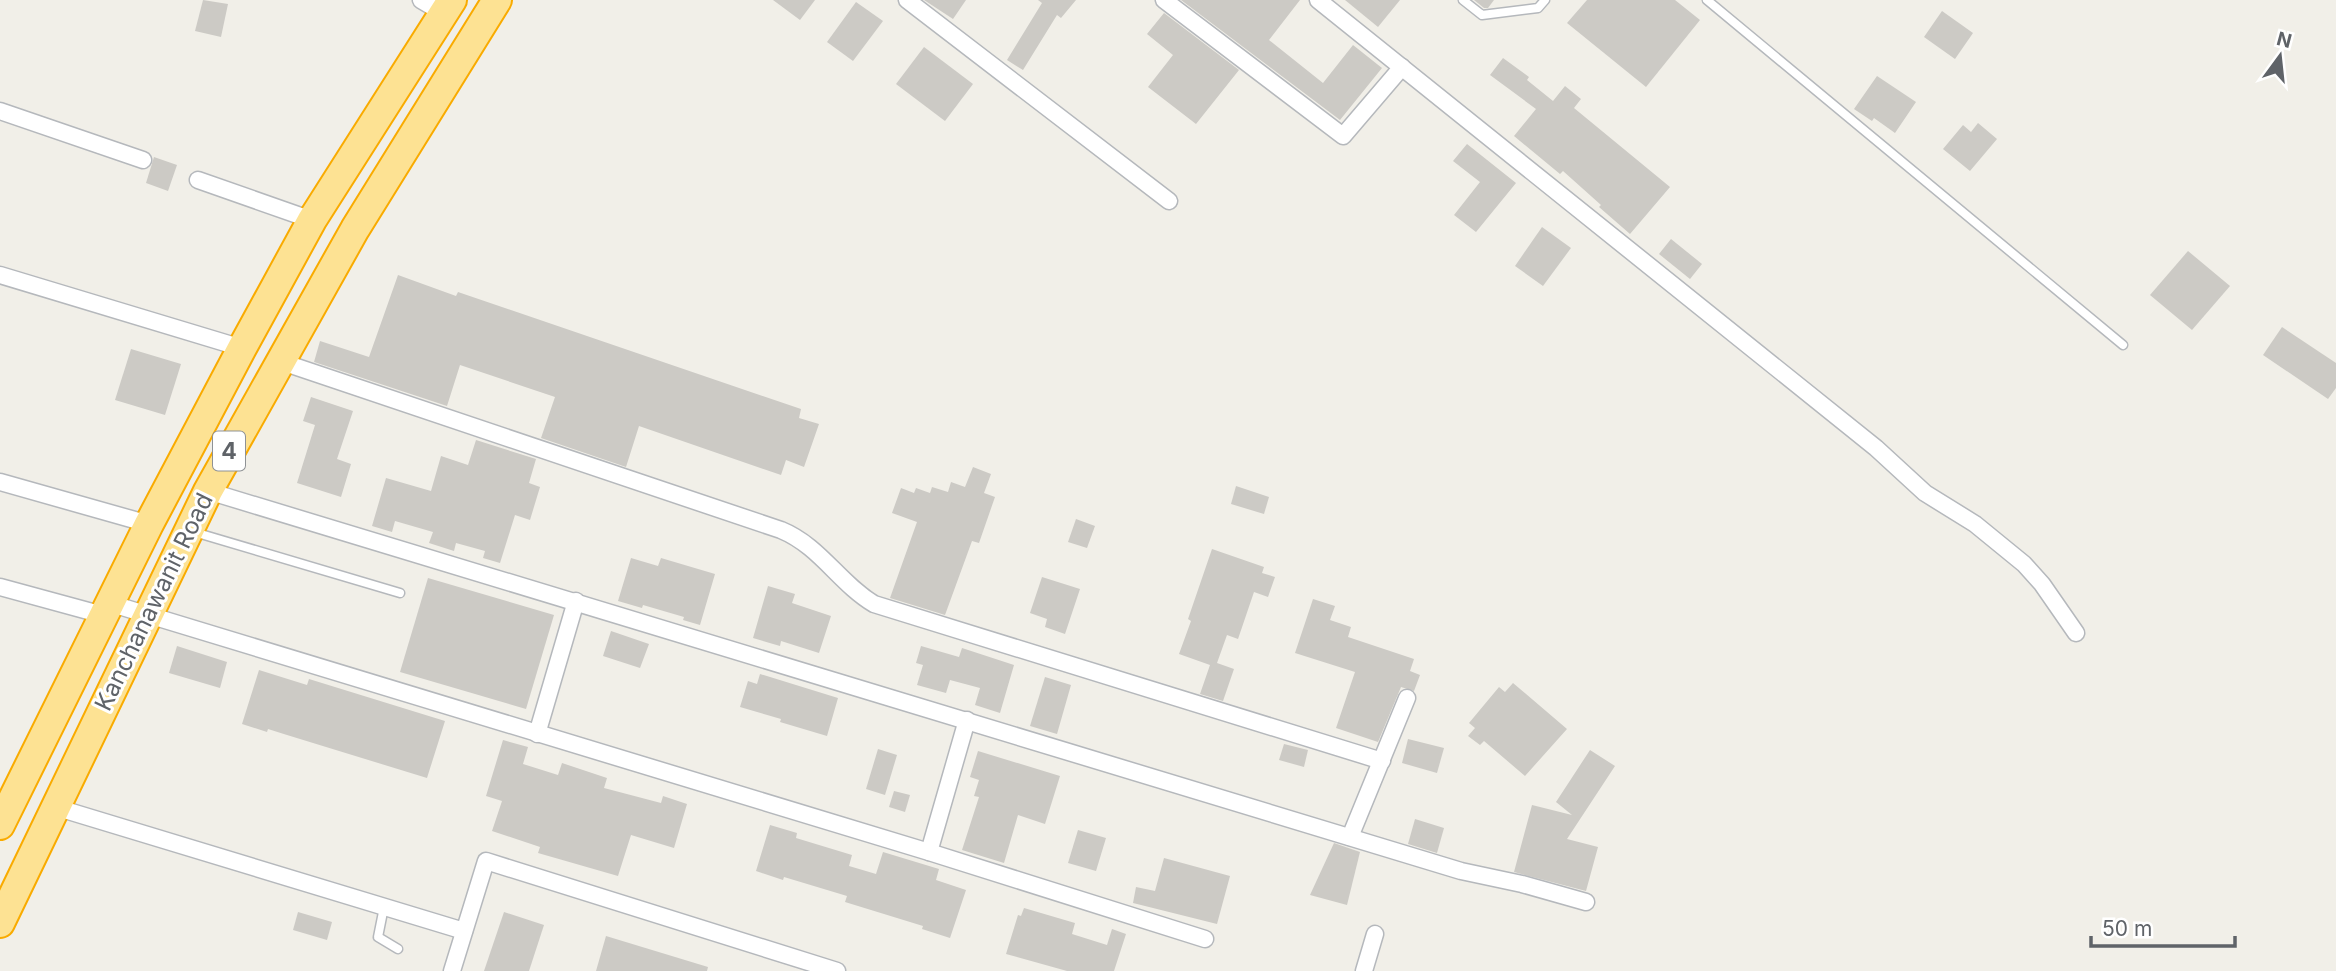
<svg xmlns="http://www.w3.org/2000/svg" width="2336" height="971" font-family="Inter,sans-serif">
<rect width="100%" height="100%" fill="#f1efe8"/>
<g fill="#cccac5">
<path d="M 203,0 L 228,4 L 221,37 L 195,31 Z"/>
<path d="M 773,0 L 815,0 L 800,20 Z"/>
<path d="M 924,0 L 966,0 L 953,19 Z"/>
<path d="M 1038,0 L 1076,0 L 1061,18 L 1057,15 L 1023,70 L 1007,60 L 1042,3 Z"/>
<path d="M 1181,0 L 1300,0 L 1269,40 L 1323,83 L 1353,45 L 1382,68 L 1340,120 Z"/>
<path d="M 1345,0 L 1400,0 L 1378,27 Z"/>
<path d="M 1474,0 L 1494,0 L 1488,8 L 1484,8 Z"/>
<path d="M 1587,0 L 1675,0 L 1700,20 L 1646,87 L 1567,23 Z"/>
<path d="M 856,2 L 883,21 L 853,61 L 827,42 Z"/>
<path d="M 1942,11 L 1973,33 L 1955,59 L 1924,37 Z"/>
<path d="M 1164,13 L 1239,70 L 1196,124 L 1148,87 L 1173,55 L 1147,34 Z"/>
<path d="M 924,47 L 973,84 L 945,121 L 896,84 Z"/>
<path d="M 1503,58 L 1529,77 L 1527,80 L 1553,101 L 1565,86 L 1581,99 L 1574,108 L 1670,187 L 1630,234 L 1599,207 L 1601,205 L 1563,171 L 1560,174 L 1514,136 L 1536,109 L 1490,75 Z"/>
<path d="M 1877,76 L 1916,102 L 1895,133 L 1874,118 L 1872,121 L 1854,109 Z"/>
<path d="M 1978,123 L 1997,139 L 1970,171 L 1943,149 L 1963,125 L 1971,132 Z"/>
<path d="M 1467,144 L 1516,183 L 1476,232 L 1454,215 L 1480,182 L 1453,161 Z"/>
<path d="M 154,157 L 177,165 L 168,191 L 146,183 Z"/>
<path d="M 1542,227 L 1571,248 L 1543,286 L 1515,266 Z"/>
<path d="M 1671,239 L 1702,264 L 1690,279 L 1659,254 Z"/>
<path d="M 2188,251 L 2230,286 L 2192,330 L 2150,295 Z"/>
<path d="M 398,275 L 456,296 L 458,292 L 801,409 L 799,418 L 819,424 L 804,467 L 786,460 L 781,475 L 639,426 L 626,467 L 541,438 L 555,397 L 460,365 L 447,406 L 314,362 L 320,341 L 369,357 Z"/>
<path d="M 2282,327 L 2336,363 L 2336,388 L 2328,399 L 2263,355 Z"/>
<path d="M 131,349 L 181,364 L 165,415 L 115,400 Z"/>
<path d="M 311,397 L 353,411 L 337,459 L 351,464 L 341,497 L 297,483 L 315,425 L 303,421 Z"/>
<path d="M 476,440 L 536,459 L 529,483 L 540,487 L 530,520 L 515,515 L 500,563 L 483,558 L 485,551 L 456,543 L 454,551 L 429,543 L 433,532 L 395,521 L 392,532 L 372,526 L 386,478 L 431,491 L 441,456 L 468,465 Z"/>
<path d="M 973,467 L 991,474 L 984,493 L 995,497 L 979,543 L 972,541 L 945,615 L 890,598 L 917,522 L 892,513 L 901,488 L 914,493 L 916,488 L 930,493 L 932,487 L 948,492 L 951,482 L 965,487 Z"/>
<path d="M 1236,486 L 1269,497 L 1264,514 L 1231,504 Z"/>
<path d="M 1076,519 L 1095,526 L 1087,548 L 1068,542 Z"/>
<path d="M 1212,549 L 1264,567 L 1262,573 L 1275,577 L 1268,597 L 1254,592 L 1238,639 L 1227,635 L 1217,663 L 1234,669 L 1223,701 L 1200,694 L 1210,665 L 1179,654 L 1191,621 L 1188,619 Z"/>
<path d="M 631,558 L 658,566 L 661,558 L 715,574 L 700,625 L 683,620 L 684,617 L 643,605 L 642,608 L 618,601 Z"/>
<path d="M 1042,577 L 1080,589 L 1065,634 L 1045,627 L 1047,619 L 1030,613 Z"/>
<path d="M 428,578 L 554,615 L 526,709 L 400,672 Z"/>
<path d="M 768,586 L 795,594 L 792,603 L 831,616 L 819,653 L 781,641 L 780,646 L 753,638 Z"/>
<path d="M 1313,599 L 1335,606 L 1330,620 L 1351,627 L 1348,637 L 1414,659 L 1410,671 L 1420,675 L 1414,691 L 1401,687 L 1378,742 L 1336,728 L 1355,672 L 1295,653 Z"/>
<path d="M 611,631 L 649,644 L 640,668 L 603,656 Z"/>
<path d="M 177,646 L 227,662 L 220,688 L 169,673 Z"/>
<path d="M 921,646 L 959,657 L 962,648 L 1014,665 L 1000,713 L 975,705 L 980,688 L 950,680 L 946,693 L 917,685 L 923,665 L 916,663 Z"/>
<path d="M 259,670 L 307,685 L 309,679 L 445,721 L 427,778 L 287,735 L 268,729 L 267,732 L 242,724 Z"/>
<path d="M 760,674 L 838,698 L 827,736 L 780,722 L 781,719 L 740,707 L 748,681 L 757,684 Z"/>
<path d="M 1045,677 L 1071,685 L 1057,734 L 1030,726 Z"/>
<path d="M 1513,683 L 1567,729 L 1525,776 L 1484,741 L 1480,745 L 1468,736 L 1475,728 L 1469,723 L 1499,687 L 1505,692 Z"/>
<path d="M 1408,739 L 1444,748 L 1437,773 L 1402,763 Z"/>
<path d="M 503,740 L 528,747 L 523,764 L 558,775 L 562,763 L 607,778 L 604,788 L 661,803 L 663,796 L 687,804 L 674,848 L 631,835 L 618,876 L 538,853 L 540,847 L 492,831 L 502,801 L 486,796 Z"/>
<path d="M 1284,744 L 1308,750 L 1304,767 L 1279,760 Z"/>
<path d="M 878,749 L 897,755 L 885,795 L 866,789 Z"/>
<path d="M 1590,750 L 1615,766 L 1567,839 L 1598,847 L 1586,891 L 1514,872 L 1532,805 L 1572,815 L 1556,802 Z"/>
<path d="M 978,751 L 1060,776 L 1045,824 L 1018,815 L 1004,863 L 962,850 L 979,797 L 974,796 L 979,780 L 970,777 Z"/>
<path d="M 894,791 L 910,795 L 905,812 L 889,807 Z"/>
<path d="M 1415,819 L 1444,828 L 1437,853 L 1408,844 Z"/>
<path d="M 770,825 L 797,833 L 796,838 L 852,855 L 849,866 L 876,874 L 883,852 L 939,869 L 936,880 L 966,890 L 950,938 L 922,929 L 923,926 L 845,902 L 847,896 L 784,877 L 783,880 L 756,871 Z"/>
<path d="M 1078,830 L 1106,838 L 1096,871 L 1068,863 Z"/>
<path d="M 1334,843 L 1360,852 L 1347,905 L 1310,895 Z"/>
<path d="M 1164,858 L 1230,876 L 1217,924 L 1133,903 L 1136,887 L 1155,891 Z"/>
<path d="M 1024,908 L 1075,923 L 1072,934 L 1107,945 L 1112,929 L 1126,934 L 1114,971 L 1067,971 L 1006,954 L 1018,915 L 1021,916 Z"/>
<path d="M 298,912 L 332,922 L 327,940 L 293,930 Z"/>
<path d="M 504,912 L 544,925 L 529,971 L 484,971 Z"/>
<path d="M 606,936 L 708,967 L 707,971 L 596,971 Z"/>
</g>
<g fill="none" stroke-linecap="round" stroke-linejoin="round">
<g stroke="#b5b8bc" stroke-width="11">
<g id="lane">
<path d="M 1463,0 L 1482,15 L 1538,8 L 1545,0"/>
<path d="M 1707,0 L 2123,345"/>
<path d="M 194,532 L 400,593"/>
<path d="M 384,907 L 378,937 L 398,949"/>
</g>
</g>
<g stroke="#b5b8bc" stroke-width="19">
<g id="street">
<path d="M 421,0 L 443,13"/>
<path d="M 907,0 L 1169,201"/>
<path d="M 1164,0 L 1343,136 L 1402,67"/>
<path d="M 1318,0 L 1876,448 L 1925,493 L 1975,524 L 2024,564 L 2042,584 L 2076,633"/>
<path d="M 0,111 L 143,160"/>
<path d="M 198,180 L 312,220"/>
<path d="M 0,275 L 242,348"/>
<path d="M 279,361 L 781,530 C 820,546 839,583 874,604 L 1382,761"/>
<path d="M 0,482 L 149,524"/>
<path d="M 208,491 L 1461,871 L 1522,884 L 1586,902"/>
<path d="M 0,587 L 103,615"/>
<path d="M 109,603 L 929,852 L 1205,939"/>
<path d="M 537,734 L 576,601"/>
<path d="M 55,807 L 464,931"/>
<path d="M 1350,837 L 1407,698"/>
<path d="M 929,852 L 967,720"/>
<path d="M 452,971 L 486,861 L 837,971"/>
<path d="M 1364,971 L 1375,934"/>
</g>
</g>
<g stroke="#f9ab00" stroke-width="32">
<g id="highway">
<path d="M 0,825 L 149,524 L 242,348 L 312,220 L 452,0"/>
<path d="M 0,923 L 208,491 L 355,229 L 497,0"/>
</g>
</g>
<use href="#lane" stroke="#fff" stroke-width="8"/>
<use href="#street" stroke="#fff" stroke-width="16"/>
<use href="#highway" stroke="#fde293" stroke-width="28"/>
</g>
<g text-anchor="middle" stroke-width="6" stroke-linejoin="round" paint-order="stroke">
<rect fill="#fff" stroke="#8f9295" stroke-width="2" x="213" y="431.5" width="32" height="39" rx="5"/>
<g font-size="23" font-weight="bold" fill="#5f6368">
<text x="229" y="459">4</text>
</g>
<g font-size="24" fill="#5f6368" stroke="#fff">
<text transform="translate(154 602) rotate(-64)" y="8">Kanchanawanit Road</text>
</g>
</g>
<g transform="translate(2280 56) rotate(15)" stroke="#ffffff" stroke-width="5" paint-order="stroke">
<path d="M0-5L12 26L0 18L-12 26Z" fill="#5f6368"/>
<text y="-10" font-size="19" font-weight="bold" text-anchor="middle" fill="#5f6368">N</text>
</g>
<path d="M2091 936v10h144v-10" fill="none" stroke="#5f6368" stroke-width="3.5"/>
<text x="2102" y="936" font-size="21" fill="#5f6368" stroke="#ffffff" stroke-width="5" paint-order="stroke">50 m</text>
</svg>
